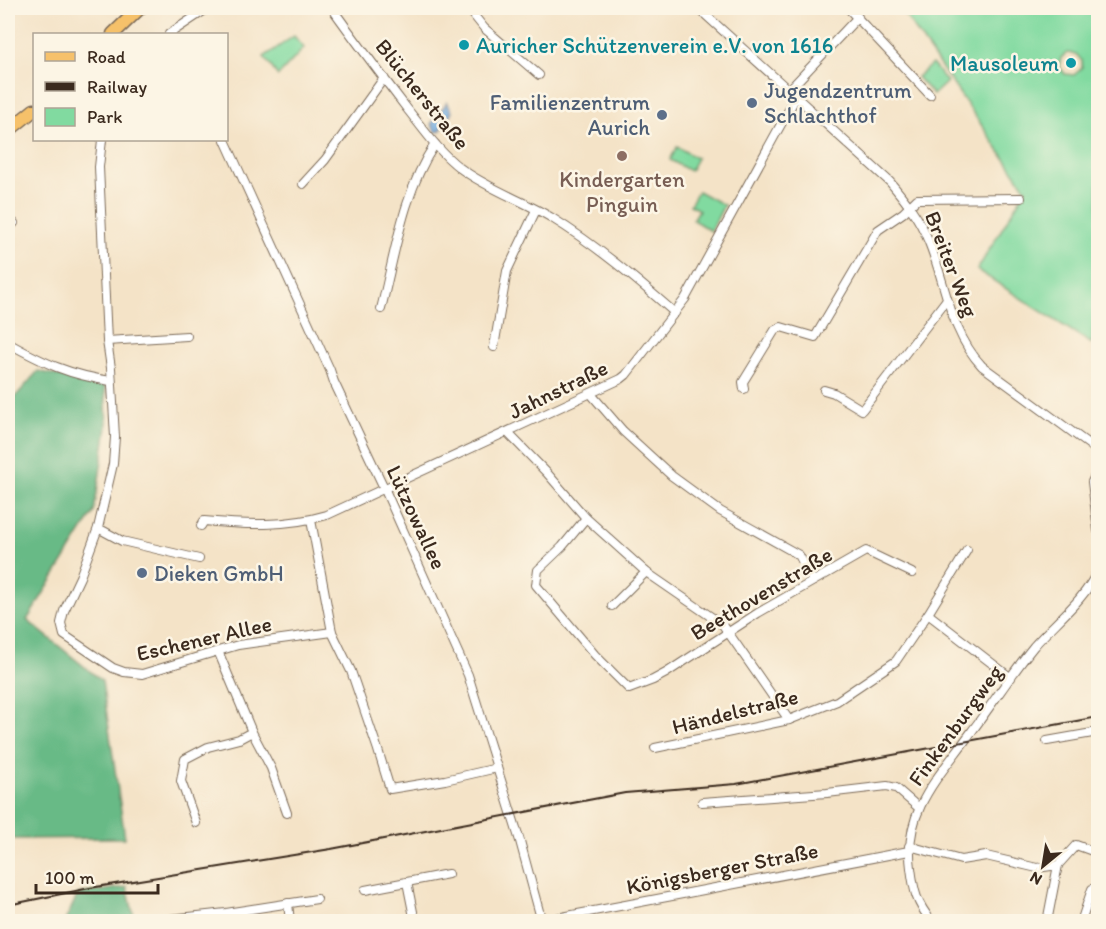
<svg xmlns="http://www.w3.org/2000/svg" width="1106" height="929" font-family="Itim,sans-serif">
<rect width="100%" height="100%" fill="#fcf5e5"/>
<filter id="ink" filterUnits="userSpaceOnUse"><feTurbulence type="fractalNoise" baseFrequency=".0167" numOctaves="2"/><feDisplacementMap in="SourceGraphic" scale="12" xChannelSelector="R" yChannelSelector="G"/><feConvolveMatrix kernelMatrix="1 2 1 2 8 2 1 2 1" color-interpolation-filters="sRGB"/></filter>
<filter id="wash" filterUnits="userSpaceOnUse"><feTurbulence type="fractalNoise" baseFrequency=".008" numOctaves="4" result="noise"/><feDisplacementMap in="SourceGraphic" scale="24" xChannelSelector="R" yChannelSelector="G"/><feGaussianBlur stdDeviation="1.35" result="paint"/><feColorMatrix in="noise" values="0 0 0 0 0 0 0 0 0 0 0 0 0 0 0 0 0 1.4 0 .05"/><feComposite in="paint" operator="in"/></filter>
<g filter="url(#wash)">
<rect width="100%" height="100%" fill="#f4e3c7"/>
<g fill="#81daa0" stroke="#5e825f" stroke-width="1.5" fill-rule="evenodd">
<path d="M 900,8 L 1098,8 L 1098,279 L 1092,344 L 977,270 L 1026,189 ZM 1067,53 L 1076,54 L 1082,61 L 1082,68 L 1074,75 L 1065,74 L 1059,66 L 1061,58 Z"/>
<path d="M 294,36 L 304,48 L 278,76 L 264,57 Z"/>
<path d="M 932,64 L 947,82 L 933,95 L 917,77 Z"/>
<path d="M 677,147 L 697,158 L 690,171 L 670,160 Z"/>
<path d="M 698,191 L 724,205 L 711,231 L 693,220 L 699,210 L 690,205 Z"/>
</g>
<g fill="#68ba86" stroke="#527252" stroke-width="1.5">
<path d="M 38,371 L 105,386 L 107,427 L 94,512 L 27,620 L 102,681 L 125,838 L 8,839 L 8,405 Z"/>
<path d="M 127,887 L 135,921 L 65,921 L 78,894 Z"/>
</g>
<path fill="#6ea9df" stroke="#546a7e" stroke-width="1.5" d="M 447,102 L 452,112 L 440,131 L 436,132 L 431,124 Z"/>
</g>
<g filter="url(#ink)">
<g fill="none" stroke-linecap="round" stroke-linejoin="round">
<g stroke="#7c6b59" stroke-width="10">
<g id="street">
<path d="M 332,8 C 356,42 382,76 408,110 C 424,130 439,152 460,168 C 488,189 522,200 552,218 C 596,245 636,279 675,313"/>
<path d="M 468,8 L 484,28 L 539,75"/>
<path d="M 698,8 L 890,182 C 905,200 919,217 928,240 C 946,282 949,331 982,366 L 1098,451"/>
<path d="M 848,8 L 930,95"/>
<path d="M 169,34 L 208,8"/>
<path d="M 789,90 L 858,17"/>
<path d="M 102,140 L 99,167 L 107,341 L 111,368 L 115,437 L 113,464 L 98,528 L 80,577 L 64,611 L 61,623 L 64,635 L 113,668 L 124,672 L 142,674 L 238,645 L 332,632"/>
<path d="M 225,140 L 330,370 L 334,382 L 385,490 L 468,675 L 520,841 L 542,922"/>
<path d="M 303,184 L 325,160 L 384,78"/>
<path d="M 8,227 L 14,223"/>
<path d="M 381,309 C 395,254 403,192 435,144"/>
<path d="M 107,341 L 187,336"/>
<path d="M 8,343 C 44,363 69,375 111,381"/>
<path d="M 494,347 L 507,271 L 536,210"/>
<path d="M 744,389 L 743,382 L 775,330 L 781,327 L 815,337 L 878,230 L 903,213 L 917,199 L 1021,198"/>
<path d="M 824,390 L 834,393 L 862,410 L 947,299"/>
<path d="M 591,394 L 623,431 L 672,476 L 720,511 L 799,555 L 813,581"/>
<path d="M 508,433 L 547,473 L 586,518 L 646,572 L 723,625 L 789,720"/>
<path d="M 1098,470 L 1092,482 L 1098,531"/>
<path d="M 586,518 L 562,547 L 538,570 L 536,585 L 595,655 L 629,689 L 653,680 L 666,673 L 758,613 L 866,551 L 912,573"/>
<path d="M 311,520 L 332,632 L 351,671 L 378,750 L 390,789 L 445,780 L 497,768"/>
<path d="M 201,526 L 204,521 C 245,525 286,527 327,515 L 621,379 L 626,375 L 685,299 L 796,97"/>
<path d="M 98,528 L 122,541 L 199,559"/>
<path d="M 612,606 L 646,572"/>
<path d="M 928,614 L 967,550"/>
<path d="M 218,651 L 252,732 L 271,768 L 287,813"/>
<path d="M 1047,741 L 1098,732"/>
<path d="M 655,748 L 789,720 L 837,701 L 896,661 L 928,614 L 1011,678"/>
<path d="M 702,802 L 827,793 L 887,786 L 896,788 L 919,808"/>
<path d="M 196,823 L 181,781 L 185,759 L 208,747 L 239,739 L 252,732"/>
<path d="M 909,846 L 961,860 L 986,856 L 1037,868 L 1058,865 L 1047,922"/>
<path d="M 1058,865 L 1076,845 L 1098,853"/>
<path d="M 365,890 L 407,882"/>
<path d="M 288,903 L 290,922"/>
<path d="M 170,919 L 226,913 L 317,899"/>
<path d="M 541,921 L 909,851"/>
<path d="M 415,922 L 407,882 L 448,874"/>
<path d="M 932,922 C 916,902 914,892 911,868 C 903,809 941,775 972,731 C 993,703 1012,673 1034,646 C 1055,622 1085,600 1098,570"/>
<path d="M 1081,922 L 1092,889"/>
</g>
</g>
<g stroke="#7c6b59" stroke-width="15">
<g id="primary">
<path d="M 113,34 L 140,8"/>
<path d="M 8,131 L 34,110"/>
</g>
</g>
<use href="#street" stroke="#fff" stroke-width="8"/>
<use href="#primary" stroke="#f6c16b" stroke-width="12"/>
<path stroke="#3b2a1e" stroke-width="2" d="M 8,905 L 90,888 L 331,849 L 625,793 L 736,784 L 1098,717"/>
</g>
</g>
<g fill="#0f9aa8" stroke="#fcf5e5" stroke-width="2">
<circle cx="464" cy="45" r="6"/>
<circle cx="1071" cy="63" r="6"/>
</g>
<g fill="#5c6f8a" stroke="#fcf5e5" stroke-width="2">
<circle cx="752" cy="103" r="6"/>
<circle cx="662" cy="115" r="6"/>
<circle cx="142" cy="573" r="6"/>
</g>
<circle fill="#8d6e63" stroke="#fcf5e5" stroke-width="2" cx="622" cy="156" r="6"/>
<g text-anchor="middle" stroke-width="5" stroke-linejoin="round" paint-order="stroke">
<g font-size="22" fill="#0d838f" stroke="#fcf5e5" text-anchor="start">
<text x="476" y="53">Auricher Schützenverein e.V. von 1616</text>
<text x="1059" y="71" text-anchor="end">Mausoleum</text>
</g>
<g font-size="22" fill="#4e5e75" stroke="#fcf5e5" text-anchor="start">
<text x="764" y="98">Jugendzentrum<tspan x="764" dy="25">Schlachthof</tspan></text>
<text x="650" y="110" text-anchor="end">Familienzentrum<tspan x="650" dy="25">Aurich</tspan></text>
<text x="154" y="581">Dieken GmbH</text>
</g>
<g font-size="22" fill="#3b2a1e" stroke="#fcf5e5">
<text transform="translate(423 94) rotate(51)" y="8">Blücherstraße</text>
<text transform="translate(952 264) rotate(69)" y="8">Breiter Weg</text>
<text transform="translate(558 389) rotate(-26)" y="8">Jahnstraße</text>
<text transform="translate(417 517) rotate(65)" y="8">Lützowallee</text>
<text transform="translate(761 593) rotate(-31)" y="8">Beethovenstraße</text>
<text transform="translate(204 638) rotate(-13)" y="8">Eschener Allee</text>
<text transform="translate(735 711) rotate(-14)" y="8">Händelstraße</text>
<text transform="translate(955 725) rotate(-54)" y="8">Finkenburgweg</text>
<text transform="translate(722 868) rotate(-11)" y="8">Königsberger Straße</text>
</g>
<g font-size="22" fill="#785e54" stroke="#fcf5e5">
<text x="622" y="187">Kindergarten<tspan x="622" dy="25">Pinguin</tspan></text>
</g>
</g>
<rect width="1106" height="929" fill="none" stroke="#fcf5e5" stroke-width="30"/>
<rect x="33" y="33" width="195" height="108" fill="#fcf5e5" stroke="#afa495" stroke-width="1.5"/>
<rect x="45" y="52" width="30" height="9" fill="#f6c16b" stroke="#afa495" stroke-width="1.5"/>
<text x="87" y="63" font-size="18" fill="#3b2a1e">Road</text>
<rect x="45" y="82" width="30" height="9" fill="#3b2a1e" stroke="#afa495" stroke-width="1.5"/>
<text x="87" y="93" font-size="18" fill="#3b2a1e">Railway</text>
<rect x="45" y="108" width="30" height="18" fill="#81daa0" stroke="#afa495" stroke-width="1.5"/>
<text x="87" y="123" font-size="18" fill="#3b2a1e">Park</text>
<g transform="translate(1043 866) rotate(210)" stroke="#fcf5e5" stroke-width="4.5" paint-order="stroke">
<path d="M0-4.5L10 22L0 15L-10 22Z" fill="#3b2a1e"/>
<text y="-9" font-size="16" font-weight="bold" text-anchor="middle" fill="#3b2a1e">N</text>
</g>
<path d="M36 884v9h122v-9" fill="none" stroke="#3b2a1e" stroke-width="3"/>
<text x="45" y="884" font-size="18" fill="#3b2a1e" stroke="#fcf5e5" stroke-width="4.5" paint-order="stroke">100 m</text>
</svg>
